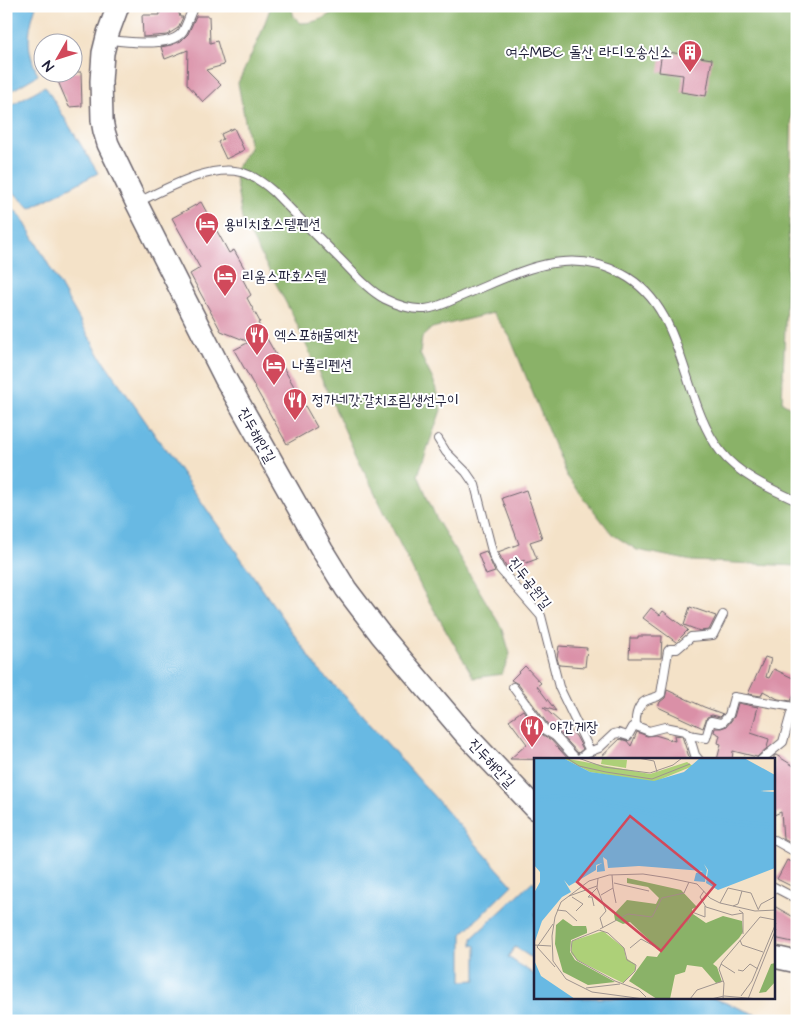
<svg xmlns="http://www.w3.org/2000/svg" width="803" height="1027" font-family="'Architects Daughter','Poor Story',sans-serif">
<rect width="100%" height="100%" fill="#fff"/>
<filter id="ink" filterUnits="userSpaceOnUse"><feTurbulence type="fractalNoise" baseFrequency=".02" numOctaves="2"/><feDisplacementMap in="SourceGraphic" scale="10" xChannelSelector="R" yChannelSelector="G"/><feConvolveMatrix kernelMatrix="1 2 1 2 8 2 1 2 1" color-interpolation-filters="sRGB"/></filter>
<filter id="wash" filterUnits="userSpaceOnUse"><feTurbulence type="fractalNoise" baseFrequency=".0096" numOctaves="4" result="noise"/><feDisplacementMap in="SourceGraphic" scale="20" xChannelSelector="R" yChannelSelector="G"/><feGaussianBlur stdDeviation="1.12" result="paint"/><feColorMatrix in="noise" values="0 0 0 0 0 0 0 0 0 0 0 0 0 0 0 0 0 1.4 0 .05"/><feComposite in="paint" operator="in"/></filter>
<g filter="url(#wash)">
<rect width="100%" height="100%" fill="#f4e2c8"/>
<path fill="#8ab268" stroke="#566a52" d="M 271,6 L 291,6 L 294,17 L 301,23 C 317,23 328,17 340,6 L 797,6 L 797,26 L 793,34 L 790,202 L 782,402 L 797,411 L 797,566 L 692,561 L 637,550 L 612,534 L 566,475 L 510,337 L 493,313 L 432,328 L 422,337 L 420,354 L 434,382 L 441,410 L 418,475 L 437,520 L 503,630 L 510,654 L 502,674 L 474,678 L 423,591 L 351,444 L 294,318 L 242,219 L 234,171 L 250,148 L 238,83 L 260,36 Z"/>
<g fill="#68b9e3" stroke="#456e8f">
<path d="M 6,6 L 36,6 C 27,33 26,49 38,75 L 6,94 Z"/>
<path d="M 45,86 L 98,173 L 30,208 L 6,185 L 6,108 Z"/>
<path d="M 6,202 L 21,216 L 100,356 L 318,669 L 348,699 L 512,885 L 462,934 L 462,981 L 476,980 L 476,946 L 472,945 L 472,938 L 533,881 L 536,884 L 535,960 L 515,947 L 508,957 L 535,975 L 536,998 L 713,998 L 773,1021 L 6,1021 Z"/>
</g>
<g id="blocks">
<g fill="#da90a7">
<path d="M 169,6 L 177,6 L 180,17 L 183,17 L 178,28 L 167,35 L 143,37 L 142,15 L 160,15 L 159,9 Z"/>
<path d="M 196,16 L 209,16 L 210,43 L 217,41 L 224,65 L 206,70 L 221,85 L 203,102 L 187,84 L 188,50 L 165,59 L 161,47 L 171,45 L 181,41 L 188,34 Z"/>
<path d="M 662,51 L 712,59 L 706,96 L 681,92 L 683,75 L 659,72 Z"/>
<path d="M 54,72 L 81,72 L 82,106 L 69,107 Z"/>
<path d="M 234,128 L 244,150 L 226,159 L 218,142 L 223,139 L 221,134 Z"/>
<path d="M 201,202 L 229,253 L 234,250 L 247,273 L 241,276 L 251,295 L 247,298 L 260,322 L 258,323 L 317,427 L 287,444 L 234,350 L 249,342 L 221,331 L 190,274 L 200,268 L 172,218 Z"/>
<path d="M 526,490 L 542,538 L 530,542 L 537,559 L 526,563 L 525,560 L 506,567 L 498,552 L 519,544 L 502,498 Z"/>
<path d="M 486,551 L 495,572 L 486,575 L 478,554 Z"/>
<path d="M 690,607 L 716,616 L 709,630 L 700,631 L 684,625 Z"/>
<path d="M 651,608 L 660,615 L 663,611 L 688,630 L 676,642 L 643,618 Z"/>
<path d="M 638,636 L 662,636 L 661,658 L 629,658 L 630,638 L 638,638 Z"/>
<path d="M 559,646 L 587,648 L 585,667 L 559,665 L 557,658 Z"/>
<path d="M 765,657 L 771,659 L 766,677 L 769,678 L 774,669 L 797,680 L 797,688 L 791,701 L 778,699 L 763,691 L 761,696 L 748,694 Z"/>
<path d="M 525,666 L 541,683 L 537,686 L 556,711 L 543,707 L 576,736 L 583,749 L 578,753 L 559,732 L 549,726 L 518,684 L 511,680 Z"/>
<path d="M 667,690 L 704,707 L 723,714 L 720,717 L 712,715 L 707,717 L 703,728 L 658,707 L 660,702 L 665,698 Z"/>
<path d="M 738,703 L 758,707 L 751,733 L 769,739 L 767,748 L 757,757 L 733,751 L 732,760 L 717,760 L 721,744 L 718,743 L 720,735 L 714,732 L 715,728 L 721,728 L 727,726 L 734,717 Z"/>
<path d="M 523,710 L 540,733 L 551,740 L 569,760 L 510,759 L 527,744 L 509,720 Z"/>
<path d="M 637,732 L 647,736 L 655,735 L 675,741 L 674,735 L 682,736 L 690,760 L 598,760 L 620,739 L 627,741 L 631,746 Z"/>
<path d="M 776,755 L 797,768 L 797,843 L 791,843 L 783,839 L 781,812 L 774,815 L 774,756 Z"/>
<path d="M 787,860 L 797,864 L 797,889 L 777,879 Z"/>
<path d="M 774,906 L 797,919 L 797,943 L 774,938 Z"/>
</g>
</g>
</g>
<g filter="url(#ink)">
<use href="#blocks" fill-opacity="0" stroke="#6c656c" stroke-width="1"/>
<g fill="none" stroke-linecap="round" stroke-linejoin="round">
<g stroke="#6c656c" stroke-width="10">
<g id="lane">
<path d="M 108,40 C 127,41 171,49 183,31 C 187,24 190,14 194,6"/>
<path d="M 138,202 C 166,189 209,164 241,172 C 254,176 264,183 274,192 C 296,215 318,237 340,259 C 354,273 368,290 385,299 C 397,305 411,310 425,309 C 438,308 452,300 464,295 C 517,274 565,244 622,274 C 687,308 680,400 721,452 C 739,475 771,489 797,501"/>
<path d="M 438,439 L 446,452 L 466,472 L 475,485 L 493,555 L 500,569 L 541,616 L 559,687 L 590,751"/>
<path d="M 513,687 L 545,730 L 555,736 L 577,760"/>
<path d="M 636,726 C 635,715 638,702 650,699 C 655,697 657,698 661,694 L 668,651 L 670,649 L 677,649 L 691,637 L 713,635 L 723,615"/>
<path d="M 689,735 L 706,738 L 711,721 L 720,723 L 723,722 L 729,715 L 734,697 L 794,707"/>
<path d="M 578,760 L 586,753 L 599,748 L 614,734 L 618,733 L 628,736 L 633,727 L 636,726 L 649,731 L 665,727 L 685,731 L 689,735 L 695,755 L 699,760"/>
<path d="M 761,760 L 783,742 L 792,710 L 797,703"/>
<path d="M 774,840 L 797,853"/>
<path d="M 774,887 L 797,899"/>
</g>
</g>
<g stroke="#6c656c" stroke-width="24">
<g id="secondary">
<path d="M 118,6 L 108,33 L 103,53 L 101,81 L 102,120 L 104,131 L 108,144 L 136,202 L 225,378 L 322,550 L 346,589 L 381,635 L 465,734 L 536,809"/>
<path d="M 774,957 L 797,962"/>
</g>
</g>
<use href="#lane" stroke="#fff" stroke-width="8"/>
<use href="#secondary" stroke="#fff" stroke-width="21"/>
</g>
</g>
<defs>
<g id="building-pin" transform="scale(1.25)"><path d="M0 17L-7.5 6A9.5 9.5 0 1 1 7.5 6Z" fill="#d1495b" stroke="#fff"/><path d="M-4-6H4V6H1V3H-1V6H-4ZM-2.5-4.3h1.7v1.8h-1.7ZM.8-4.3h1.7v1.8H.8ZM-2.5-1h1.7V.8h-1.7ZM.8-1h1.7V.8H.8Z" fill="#fff"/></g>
<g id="hotel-pin" transform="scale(1.25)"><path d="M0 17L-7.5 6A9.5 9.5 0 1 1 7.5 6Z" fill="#d1495b" stroke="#fff"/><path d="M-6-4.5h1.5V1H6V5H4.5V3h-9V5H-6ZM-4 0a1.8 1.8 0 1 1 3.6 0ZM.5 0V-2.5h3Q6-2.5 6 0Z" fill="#fff"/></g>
<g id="restaurant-pin" transform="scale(1.25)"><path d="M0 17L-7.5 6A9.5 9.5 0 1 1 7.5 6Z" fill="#d1495b" stroke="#fff"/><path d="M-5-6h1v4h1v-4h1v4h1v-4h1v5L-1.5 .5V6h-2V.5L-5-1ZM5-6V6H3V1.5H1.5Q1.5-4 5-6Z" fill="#fff"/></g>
</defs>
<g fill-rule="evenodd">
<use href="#building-pin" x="690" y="52"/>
<use href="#hotel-pin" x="207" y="224"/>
<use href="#hotel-pin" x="225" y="276"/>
<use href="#restaurant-pin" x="257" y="335"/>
<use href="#hotel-pin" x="274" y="365"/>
<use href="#restaurant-pin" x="295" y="400"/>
<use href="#restaurant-pin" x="532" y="727"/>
</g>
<g text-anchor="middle" stroke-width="4" stroke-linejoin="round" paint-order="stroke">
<g font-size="15" fill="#22223b" stroke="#fff" text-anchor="start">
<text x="672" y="57" text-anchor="end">여수MBC 돌산 라디오송신소</text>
<text x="224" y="229">용비치호스텔펜션</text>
<text x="242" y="281">리움스파호스텔</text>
<text x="274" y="340">엑스포해물예찬</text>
<text x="292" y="370">나폴리펜션</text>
<text x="312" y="405">정가네갓·갈치조림생선구이</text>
<text x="550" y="732">야간게장</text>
</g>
<g font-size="15" fill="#22223b" stroke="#fff">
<text transform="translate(257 435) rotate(61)" y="5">진두해안길</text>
<text transform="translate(530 583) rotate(53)" y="5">진두공원길</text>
<text transform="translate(492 763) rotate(47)" y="5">진두해안길</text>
</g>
</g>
<g transform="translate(534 758)">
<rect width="241" height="241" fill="#f4e2c8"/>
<path d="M 29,0 L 116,16 L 153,4 L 159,8 L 120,24 L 110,23 L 56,14 ZM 68,1 L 93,2 L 92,10 L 67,6 ZM 69,173 L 90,190 L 92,200 L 101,206 L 102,211 L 89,225 L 43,202 L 37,195 L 38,183 Z" fill="#add078"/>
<path d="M 93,120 L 147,132 L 163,149 L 158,151 L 159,156 L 172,165 L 189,158 L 208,163 L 209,174 L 205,180 L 179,206 L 183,209 L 188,224 L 182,225 L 168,209 L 153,207 L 151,214 L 141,217 L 136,241 L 123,241 L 95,223 L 113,198 L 123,199 L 127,193 L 96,164 L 89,166 L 81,162 L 80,156 L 93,142 L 122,146 L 125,140 L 114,129 L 93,125 ZM 29,161 L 39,168 L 52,168 L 53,172 L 53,175 L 37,182 L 36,194 L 41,202 L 81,224 L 54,227 L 29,214 L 21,186 L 22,167 ZM 241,205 L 241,224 L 232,234 L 225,235 L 237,206 Z" fill="#8ab268"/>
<path d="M 0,0 L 29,0 L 56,14 L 120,23 L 150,14 L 166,0 L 210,0 L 241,17 L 241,32 L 226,33 L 241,34 L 241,110 L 184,132 L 172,125 L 174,112 L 170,106 L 173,112 L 171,124 L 160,123 L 162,115 L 169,113 L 105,108 L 74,110 L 73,102 L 69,99 L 71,113 L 63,114 L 63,108 L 68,105 L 62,107 L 62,112 L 35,128 L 30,122 L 37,134 L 28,139 L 8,163 L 0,186 L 0,135 L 6,124 L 6,114 L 0,107 ZM 0,202 L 7,218 L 41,241 L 0,241 Z" fill="#68b9e3"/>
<path fill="none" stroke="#68b9e3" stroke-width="2.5" d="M 0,39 L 42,37 L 141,57 L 242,67M 0,42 L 42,41 L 140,61 L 242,70"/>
<path fill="none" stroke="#a09590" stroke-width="1" d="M 33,0 L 45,8 L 72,14 L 118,21 L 156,6M 44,0 L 70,9 L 116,15 L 139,7 L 148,0M 104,0 L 120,3 L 123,14M 64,120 L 63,130 L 72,153 L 66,160 L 69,170M 80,125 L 115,133M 79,130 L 82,145M 170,133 L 166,139 L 172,149 L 198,157 L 209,155 L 205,152M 67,137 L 79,130 L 78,117M 35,138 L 63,128M 38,139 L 49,146 L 42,153M 186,145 L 194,130 L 217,135 L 224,151M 60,148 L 58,139 L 54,139 L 63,130M 199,148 L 204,146 L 208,133M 23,152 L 32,153 L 43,163M 224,152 L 227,146 L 242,138M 209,155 L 209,176M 154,165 L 158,154 L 171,159 L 171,148M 19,166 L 3,189 L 21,209M 66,171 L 94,156 L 118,159 L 128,140 L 150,135 L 155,124M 18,178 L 21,159 L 27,144 L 55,123 L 75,117 L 109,116 L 135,120 L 163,126 L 176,140 L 186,145 L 221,153 L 242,152M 18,178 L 19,203 L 32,221 L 58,234 L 110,241M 206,182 L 208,187 L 229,194M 0,187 L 17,188M 96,190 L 107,181 L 120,188M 187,206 L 201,215M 204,212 L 209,213 L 216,206 L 224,211M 89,225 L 101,213 L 102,207 L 93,202 L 90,190 L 74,175 L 65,172 L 38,183 L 37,193 L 43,202 L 81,223 L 105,232 L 112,239M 52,230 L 86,226M 207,238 L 218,223 L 242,165M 156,241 L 163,232 L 189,223M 177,241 L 190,238 L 225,241M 189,241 L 190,225 L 185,211 L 188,204 L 226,159 L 242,162M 214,241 L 242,171"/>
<path fill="#d1495b" fill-opacity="0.15" stroke="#d1495b" stroke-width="2.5" d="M 96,58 L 181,127 L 127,193 L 43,124 Z"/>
<rect width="241" height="241" fill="none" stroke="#22223b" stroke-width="2.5"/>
</g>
<rect width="803" height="1027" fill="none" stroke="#fff" stroke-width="25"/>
<g transform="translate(58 58) rotate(231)"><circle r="24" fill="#ffffff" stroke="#a7a7b1"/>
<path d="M0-4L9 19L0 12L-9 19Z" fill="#d1495b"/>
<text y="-8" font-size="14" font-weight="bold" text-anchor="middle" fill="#22223b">N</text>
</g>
</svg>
